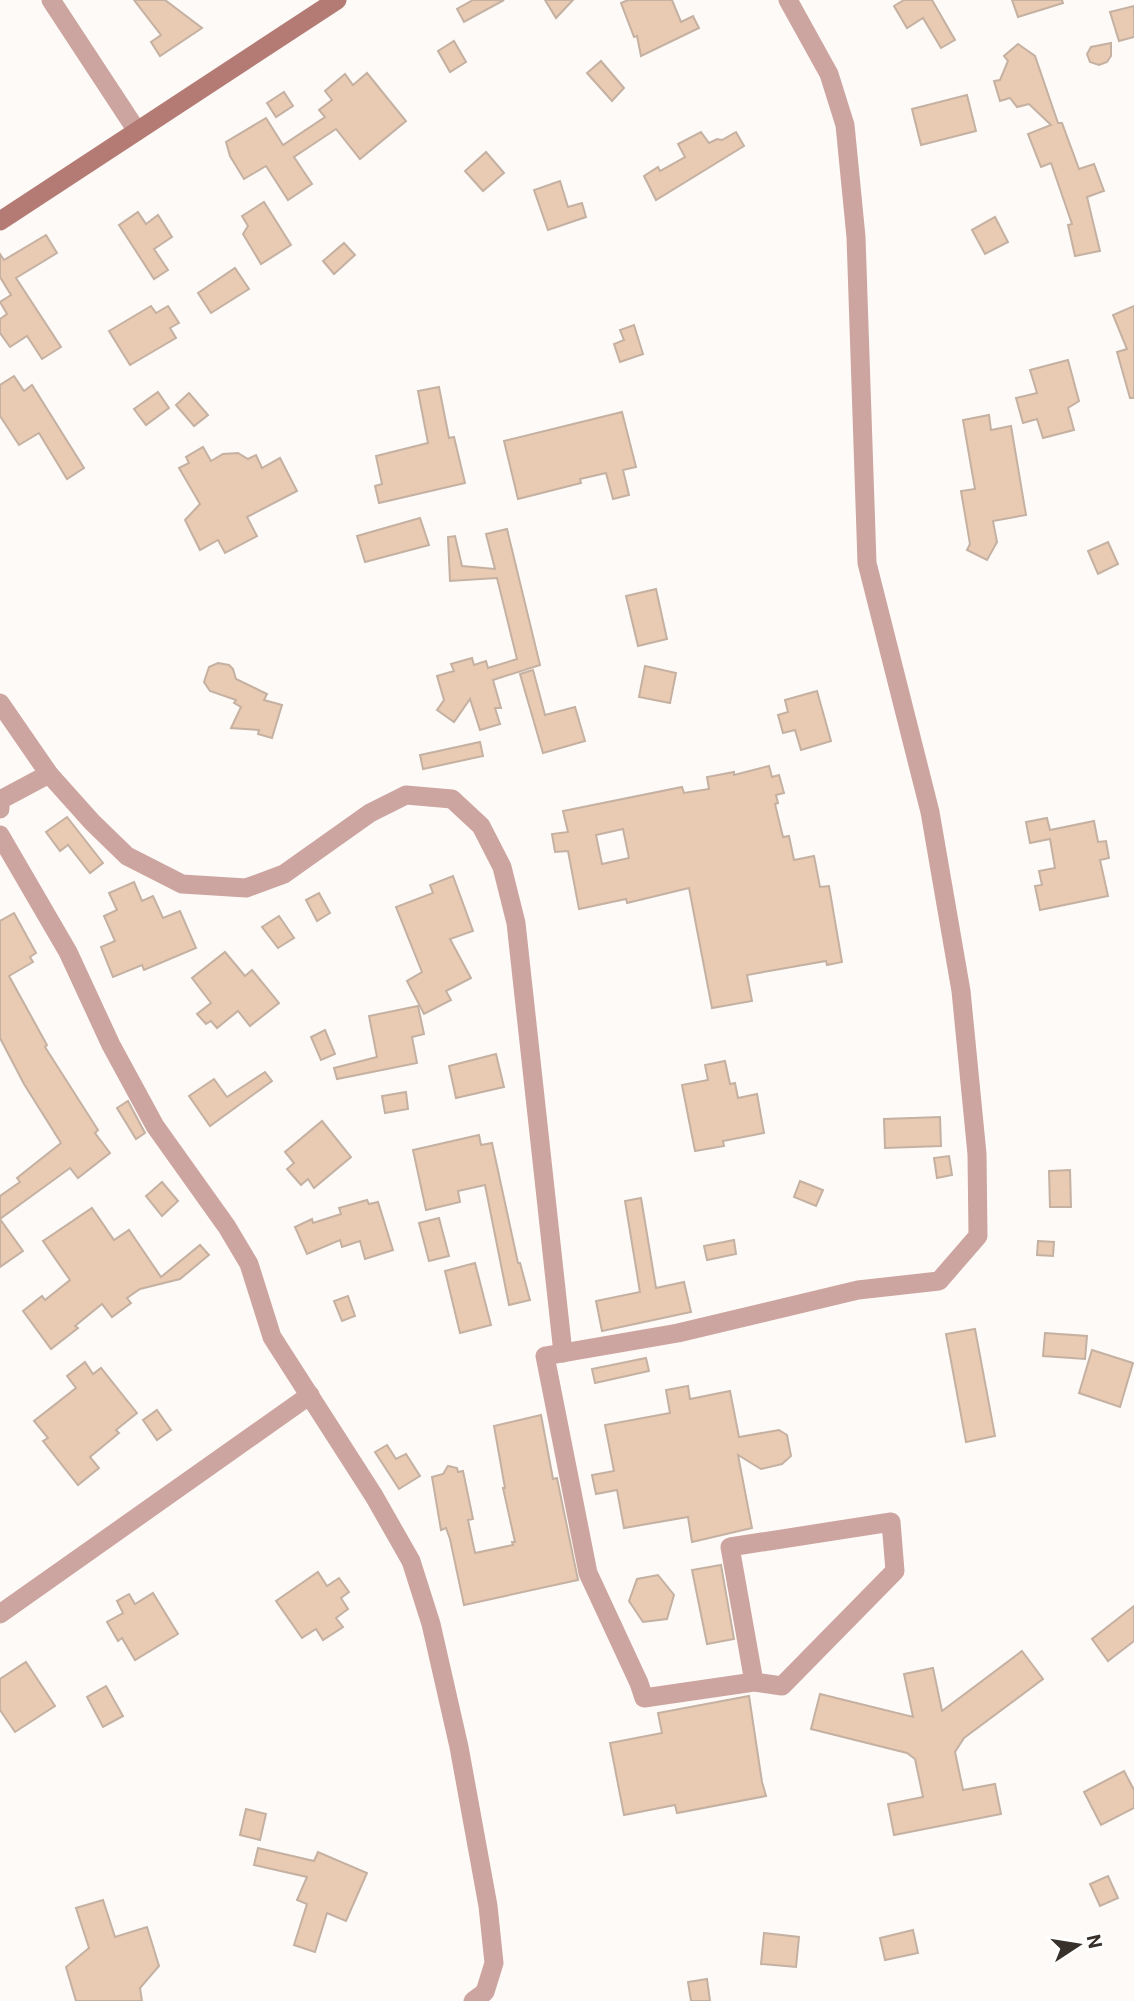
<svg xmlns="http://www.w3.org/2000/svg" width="1134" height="2001" font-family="Roboto,sans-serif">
<rect width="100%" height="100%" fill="#fefaf7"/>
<g fill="#e9cab3" stroke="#c5b1a2" stroke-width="2" fill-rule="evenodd">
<path d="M 134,0 L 165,0 L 202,28 L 160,56 L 151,42 L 161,35 Z"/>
<path d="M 473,0 L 504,0 L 464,22 L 457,9 Z"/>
<path d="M 545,0 L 573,0 L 556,18 Z"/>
<path d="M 628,0 L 672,0 L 681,22 L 693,16 L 699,28 L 641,56 L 637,36 L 634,37 L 621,3 Z"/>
<path d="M 904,0 L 932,0 L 955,40 L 941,48 L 923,18 L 907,28 L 894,6 Z"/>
<path d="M 1012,0 L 1062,0 L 1063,3 L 1018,17 Z"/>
<path d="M 1134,6 L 1134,37 L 1119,41 L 1110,12 Z"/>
<path d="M 454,41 L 466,62 L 450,72 L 438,51 Z"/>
<path d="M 1111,43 L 1111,56 L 1107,62 L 1099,65 L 1090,62 L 1087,54 L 1091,47 Z"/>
<path d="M 1018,44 L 1035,56 L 1058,123 L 1062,123 L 1079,169 L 1094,164 L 1104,191 L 1087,197 L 1100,251 L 1075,256 L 1068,225 L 1072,224 L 1051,163 L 1041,167 L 1028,134 L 1051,125 L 1029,104 L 1017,107 L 1010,98 L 1000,101 L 994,81 L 1000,80 L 1008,61 L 1004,56 Z"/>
<path d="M 601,61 L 624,88 L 612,101 L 587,73 Z"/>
<path d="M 367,73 L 406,121 L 360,159 L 336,129 L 294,157 L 312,184 L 288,200 L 266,166 L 244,179 L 230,156 L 226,142 L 266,118 L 283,145 L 325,117 L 319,110 L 332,100 L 325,91 L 345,74 L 353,85 Z"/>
<path d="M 284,92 L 293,106 L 276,117 L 267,103 Z"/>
<path d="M 967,95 L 976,131 L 921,145 L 912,109 Z"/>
<path d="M 701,132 L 709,143 L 717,139 L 722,140 L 736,132 L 744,146 L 656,200 L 644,176 L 658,167 L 660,171 L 685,157 L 678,144 Z"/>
<path d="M 486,152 L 504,173 L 483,191 L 465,171 Z"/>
<path d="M 560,181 L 568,207 L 582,203 L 586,217 L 548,230 L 534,190 Z"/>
<path d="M 264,202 L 291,245 L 261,264 L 243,234 L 248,226 L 242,216 Z"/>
<path d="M 138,212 L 146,224 L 158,215 L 172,237 L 154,249 L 168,270 L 154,279 L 119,225 Z"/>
<path d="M 995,217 L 1008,242 L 985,254 L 972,230 Z"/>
<path d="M 46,235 L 57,253 L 16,278 L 61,347 L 42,359 L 27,336 L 10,347 L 0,333 L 0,319 L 7,314 L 0,302 L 11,295 L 0,277 L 0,254 L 4,260 Z"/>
<path d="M 344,243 L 355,255 L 334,274 L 323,261 Z"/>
<path d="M 235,268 L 249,289 L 211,313 L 198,293 Z"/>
<path d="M 151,306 L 156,313 L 168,306 L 179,323 L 170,328 L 176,338 L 130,365 L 109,331 Z"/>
<path d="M 1134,306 L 1134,398 L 1130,398 L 1117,352 L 1127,349 L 1113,315 Z"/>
<path d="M 634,325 L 643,354 L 620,362 L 614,344 L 624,340 L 620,330 Z"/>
<path d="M 1068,360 L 1079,401 L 1068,408 L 1074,430 L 1043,438 L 1037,419 L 1023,423 L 1016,398 L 1037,393 L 1030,370 Z"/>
<path d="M 14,376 L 24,391 L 32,385 L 84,468 L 67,479 L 39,433 L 19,445 L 0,416 L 0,385 Z"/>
<path d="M 439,387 L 449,438 L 454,437 L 465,483 L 379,503 L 375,486 L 382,484 L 376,456 L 428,443 L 418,391 Z"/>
<path d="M 158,392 L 169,408 L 146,425 L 134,409 Z"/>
<path d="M 189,393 L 208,415 L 194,426 L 176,405 Z"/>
<path d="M 622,412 L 636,467 L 623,470 L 629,495 L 613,499 L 606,473 L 580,479 L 581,483 L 518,499 L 504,441 Z"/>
<path d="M 989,415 L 991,430 L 1011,426 L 1026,515 L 993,521 L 997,542 L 987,560 L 967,550 L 970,544 L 961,491 L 975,489 L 963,420 Z"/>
<path d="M 203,447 L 211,461 L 223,454 L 238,453 L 248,459 L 256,455 L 262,468 L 280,458 L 297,491 L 247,517 L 257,536 L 225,553 L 218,540 L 200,550 L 185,520 L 200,504 L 179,468 L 189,463 L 186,457 Z"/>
<path d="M 420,518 L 429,545 L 365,562 L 357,536 Z"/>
<path d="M 507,529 L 540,665 L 493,680 L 501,708 L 495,708 L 500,724 L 480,730 L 470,699 L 454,722 L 437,710 L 444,700 L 437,676 L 454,671 L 451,664 L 472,658 L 474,665 L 486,661 L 488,668 L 517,659 L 497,578 L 450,581 L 448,537 L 455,536 L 462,566 L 495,569 L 486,534 Z"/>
<path d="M 1108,542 L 1118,564 L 1098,574 L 1088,551 Z"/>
<path d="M 656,589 L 667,639 L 638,646 L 626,596 Z"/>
<path d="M 218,663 L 229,665 L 233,669 L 236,679 L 267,694 L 264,700 L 282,705 L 272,738 L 258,734 L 259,730 L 231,728 L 241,707 L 234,703 L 236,700 L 210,691 L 204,682 L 209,667 Z"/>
<path d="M 645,666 L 676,673 L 670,703 L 639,697 Z"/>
<path d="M 533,670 L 545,715 L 575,707 L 585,741 L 543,753 L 520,674 Z"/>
<path d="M 817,691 L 831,741 L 801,750 L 795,730 L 783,733 L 778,715 L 788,712 L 785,700 Z"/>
<path d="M 480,742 L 483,756 L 423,769 L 420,755 Z"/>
<path d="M 769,766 L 772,777 L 779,775 L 784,793 L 776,795 L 778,803 L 775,804 L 783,837 L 789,836 L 794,860 L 814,856 L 820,887 L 829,886 L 842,962 L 827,965 L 826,961 L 747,975 L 752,1001 L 712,1008 L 689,888 L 627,903 L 626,899 L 579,909 L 568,851 L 555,852 L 552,834 L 568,832 L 563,811 L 682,787 L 684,793 L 709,789 L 707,777 L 734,772 L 734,775 ZM 623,829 L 629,858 L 602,864 L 596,835 Z"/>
<path d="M 67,817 L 103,863 L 90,873 L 68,845 L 60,851 L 46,832 Z"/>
<path d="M 1047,818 L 1050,830 L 1094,821 L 1098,842 L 1106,841 L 1109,858 L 1100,860 L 1108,896 L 1040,910 L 1035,886 L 1042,885 L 1039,871 L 1055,868 L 1050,839 L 1030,843 L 1026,822 Z"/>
<path d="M 453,876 L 473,931 L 450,939 L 471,978 L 446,991 L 451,1000 L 424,1014 L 407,981 L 422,972 L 396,907 L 433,893 L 430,885 Z"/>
<path d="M 134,882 L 142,901 L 153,896 L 163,918 L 180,911 L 196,948 L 144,970 L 142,965 L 113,977 L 101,947 L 115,941 L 104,916 L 117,910 L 109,893 Z"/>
<path d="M 319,893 L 330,913 L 317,921 L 306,900 Z"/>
<path d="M 14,913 L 36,953 L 30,957 L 33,962 L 9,976 L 47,1045 L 45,1047 L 98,1130 L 95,1133 L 110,1153 L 78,1178 L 70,1168 L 0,1219 L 23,1251 L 0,1267 L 0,1196 L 20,1182 L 17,1178 L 61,1143 L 24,1084 L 0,1038 L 0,921 Z"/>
<path d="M 279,916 L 294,938 L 278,948 L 262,927 Z"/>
<path d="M 225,952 L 245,976 L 252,970 L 279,1003 L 250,1026 L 238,1011 L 217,1028 L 211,1021 L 206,1024 L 197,1014 L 211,1003 L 192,978 Z"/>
<path d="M 418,1006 L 424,1034 L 412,1037 L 417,1063 L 337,1079 L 334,1068 L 377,1057 L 369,1016 Z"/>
<path d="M 325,1030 L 335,1054 L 321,1060 L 311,1037 Z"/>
<path d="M 496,1054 L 504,1087 L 456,1098 L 449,1066 Z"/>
<path d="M 725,1061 L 730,1084 L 735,1083 L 738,1098 L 757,1094 L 764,1133 L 723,1141 L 724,1146 L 695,1151 L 682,1085 L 708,1080 L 705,1065 Z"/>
<path d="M 265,1072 L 272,1081 L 210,1126 L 189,1096 L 214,1079 L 227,1097 Z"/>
<path d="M 406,1092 L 408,1109 L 385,1113 L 382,1096 Z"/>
<path d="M 128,1101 L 145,1133 L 136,1139 L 117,1108 Z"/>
<path d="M 940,1117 L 941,1146 L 885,1148 L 884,1119 Z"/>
<path d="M 322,1121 L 351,1157 L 314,1188 L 308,1179 L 301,1185 L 287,1169 L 294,1163 L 285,1152 Z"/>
<path d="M 479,1135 L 481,1145 L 492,1143 L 518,1263 L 520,1263 L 530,1300 L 509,1305 L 485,1185 L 458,1191 L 460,1202 L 426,1210 L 413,1150 Z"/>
<path d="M 949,1156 L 952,1175 L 937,1178 L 934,1158 Z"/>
<path d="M 1070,1170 L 1071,1207 L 1050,1207 L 1049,1171 Z"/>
<path d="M 800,1181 L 823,1190 L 816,1206 L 794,1197 Z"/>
<path d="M 162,1182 L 178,1201 L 162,1216 L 146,1196 Z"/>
<path d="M 641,1198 L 656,1288 L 684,1282 L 691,1312 L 602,1331 L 596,1301 L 640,1292 L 625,1201 Z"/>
<path d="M 367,1200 L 369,1204 L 378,1202 L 393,1250 L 365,1259 L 360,1241 L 342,1247 L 340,1240 L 307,1254 L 295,1227 L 312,1219 L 313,1223 L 341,1214 L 339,1208 Z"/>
<path d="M 92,1208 L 114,1240 L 129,1230 L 161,1277 L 200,1245 L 209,1255 L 180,1279 L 140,1289 L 127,1298 L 131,1303 L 112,1317 L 102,1304 L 75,1326 L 78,1328 L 51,1349 L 23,1311 L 42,1296 L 45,1300 L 70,1280 L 43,1241 Z"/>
<path d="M 439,1218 L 449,1256 L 429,1261 L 419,1223 Z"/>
<path d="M 734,1240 L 736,1254 L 707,1260 L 704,1246 Z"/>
<path d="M 1038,1241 L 1054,1242 L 1053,1256 L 1037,1255 Z"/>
<path d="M 475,1263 L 491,1325 L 460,1333 L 445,1271 Z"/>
<path d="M 348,1296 L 355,1316 L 342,1321 L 334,1301 Z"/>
<path d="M 975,1329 L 995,1436 L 966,1442 L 946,1334 Z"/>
<path d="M 1045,1333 L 1087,1336 L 1085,1359 L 1043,1356 Z"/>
<path d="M 1092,1350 L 1133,1363 L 1120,1407 L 1079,1393 Z"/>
<path d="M 646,1358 L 649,1371 L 595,1383 L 592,1369 Z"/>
<path d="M 85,1362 L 93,1374 L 101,1368 L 137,1413 L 116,1430 L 119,1433 L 90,1457 L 99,1468 L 78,1485 L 43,1441 L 48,1438 L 34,1421 L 76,1388 L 67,1376 Z"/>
<path d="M 688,1386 L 690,1399 L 730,1391 L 739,1437 L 779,1430 L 787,1435 L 791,1456 L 782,1464 L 761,1469 L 738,1455 L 752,1528 L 692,1542 L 688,1517 L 624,1528 L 617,1490 L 596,1494 L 592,1475 L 614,1471 L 605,1425 L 670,1413 L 666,1390 Z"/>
<path d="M 157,1410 L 171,1430 L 157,1440 L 143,1420 Z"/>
<path d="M 541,1415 L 553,1479 L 557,1478 L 578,1580 L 464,1605 L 450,1539 L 446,1528 L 441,1530 L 432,1477 L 443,1474 L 448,1466 L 457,1468 L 458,1472 L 463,1471 L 473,1519 L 468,1520 L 475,1553 L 513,1545 L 512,1542 L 515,1542 L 503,1488 L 505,1488 L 494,1426 Z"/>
<path d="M 387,1445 L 396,1459 L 406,1454 L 420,1476 L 399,1489 L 375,1452 Z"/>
<path d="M 721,1565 L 734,1639 L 707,1644 L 692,1570 Z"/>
<path d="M 318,1572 L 327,1586 L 339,1578 L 349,1592 L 341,1598 L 348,1609 L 336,1618 L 343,1627 L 323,1640 L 316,1629 L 302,1638 L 276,1601 Z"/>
<path d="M 658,1575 L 674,1595 L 667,1619 L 643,1622 L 629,1601 L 637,1579 Z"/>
<path d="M 153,1593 L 178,1634 L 135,1660 L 122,1638 L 118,1641 L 107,1622 L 123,1613 L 117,1601 L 129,1594 L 135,1604 Z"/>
<path d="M 1134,1606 L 1134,1641 L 1108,1661 L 1092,1639 Z"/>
<path d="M 1022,1651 L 1043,1679 L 964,1738 L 955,1752 L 963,1790 L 995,1784 L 1001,1814 L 894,1835 L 888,1804 L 923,1797 L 915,1759 L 907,1753 L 811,1729 L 820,1694 L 913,1717 L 904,1674 L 933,1668 L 942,1711 Z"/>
<path d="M 26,1662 L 55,1706 L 15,1732 L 0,1710 L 0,1679 Z"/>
<path d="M 106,1686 L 123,1716 L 103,1727 L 87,1697 Z"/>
<path d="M 749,1696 L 762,1782 L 766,1796 L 677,1813 L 675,1805 L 624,1815 L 610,1743 L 662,1733 L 658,1713 Z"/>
<path d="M 1124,1771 L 1134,1790 L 1134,1808 L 1101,1825 L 1084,1792 Z"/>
<path d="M 246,1809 L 266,1814 L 260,1840 L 240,1835 Z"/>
<path d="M 258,1848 L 314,1861 L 318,1852 L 367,1873 L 346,1921 L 327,1913 L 315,1952 L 294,1945 L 307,1904 L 297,1900 L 307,1877 L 254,1865 Z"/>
<path d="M 1108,1876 L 1118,1898 L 1100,1906 L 1090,1884 Z"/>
<path d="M 103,1900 L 115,1937 L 147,1927 L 159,1966 L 140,1988 L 142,2001 L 76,2001 L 66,1967 L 89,1948 L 76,1908 Z"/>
<path d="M 913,1930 L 918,1953 L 885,1960 L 880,1938 Z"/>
<path d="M 764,1933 L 799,1937 L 796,1967 L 761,1964 Z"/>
<path d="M 707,1979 L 710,2001 L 691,2001 L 688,1982 Z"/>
</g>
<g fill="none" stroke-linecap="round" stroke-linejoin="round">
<g stroke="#cda5a0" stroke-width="19">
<path d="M 51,0 L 137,131"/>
<path d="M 0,703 L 49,774 L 92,822 L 127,856 L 182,884 L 246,888 L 284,874 L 370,813 L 406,795 L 452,799 L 481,826 L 502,867 L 516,923 L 563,1353"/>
<path d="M 0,809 L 0,800 L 49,774"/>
<path d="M 0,835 L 68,952 L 111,1045 L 155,1126 L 227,1227 L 249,1264 L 272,1337 L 374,1496 L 411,1561 L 431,1624 L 459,1747 L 488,1906 L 494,1963 L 485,1992 L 473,2001"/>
<path d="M 0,1614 L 310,1395"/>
<path d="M 754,1682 L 730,1547 L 891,1522 L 895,1571 L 782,1686 L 754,1682 L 644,1698 L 639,1683 L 588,1573 L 545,1356 L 678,1333 L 858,1290 L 939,1281 L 978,1236 L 977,1154 L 961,991 L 930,812 L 867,563 L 856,237 L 845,125 L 829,74 L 788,0"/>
</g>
<path stroke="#b47b75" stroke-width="19" d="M 0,221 L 337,0"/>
</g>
<g transform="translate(1078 1945) rotate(78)" stroke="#ffffff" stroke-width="5" paint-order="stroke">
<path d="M0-5L12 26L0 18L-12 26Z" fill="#38302a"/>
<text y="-10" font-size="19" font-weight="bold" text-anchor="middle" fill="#38302a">N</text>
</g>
</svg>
